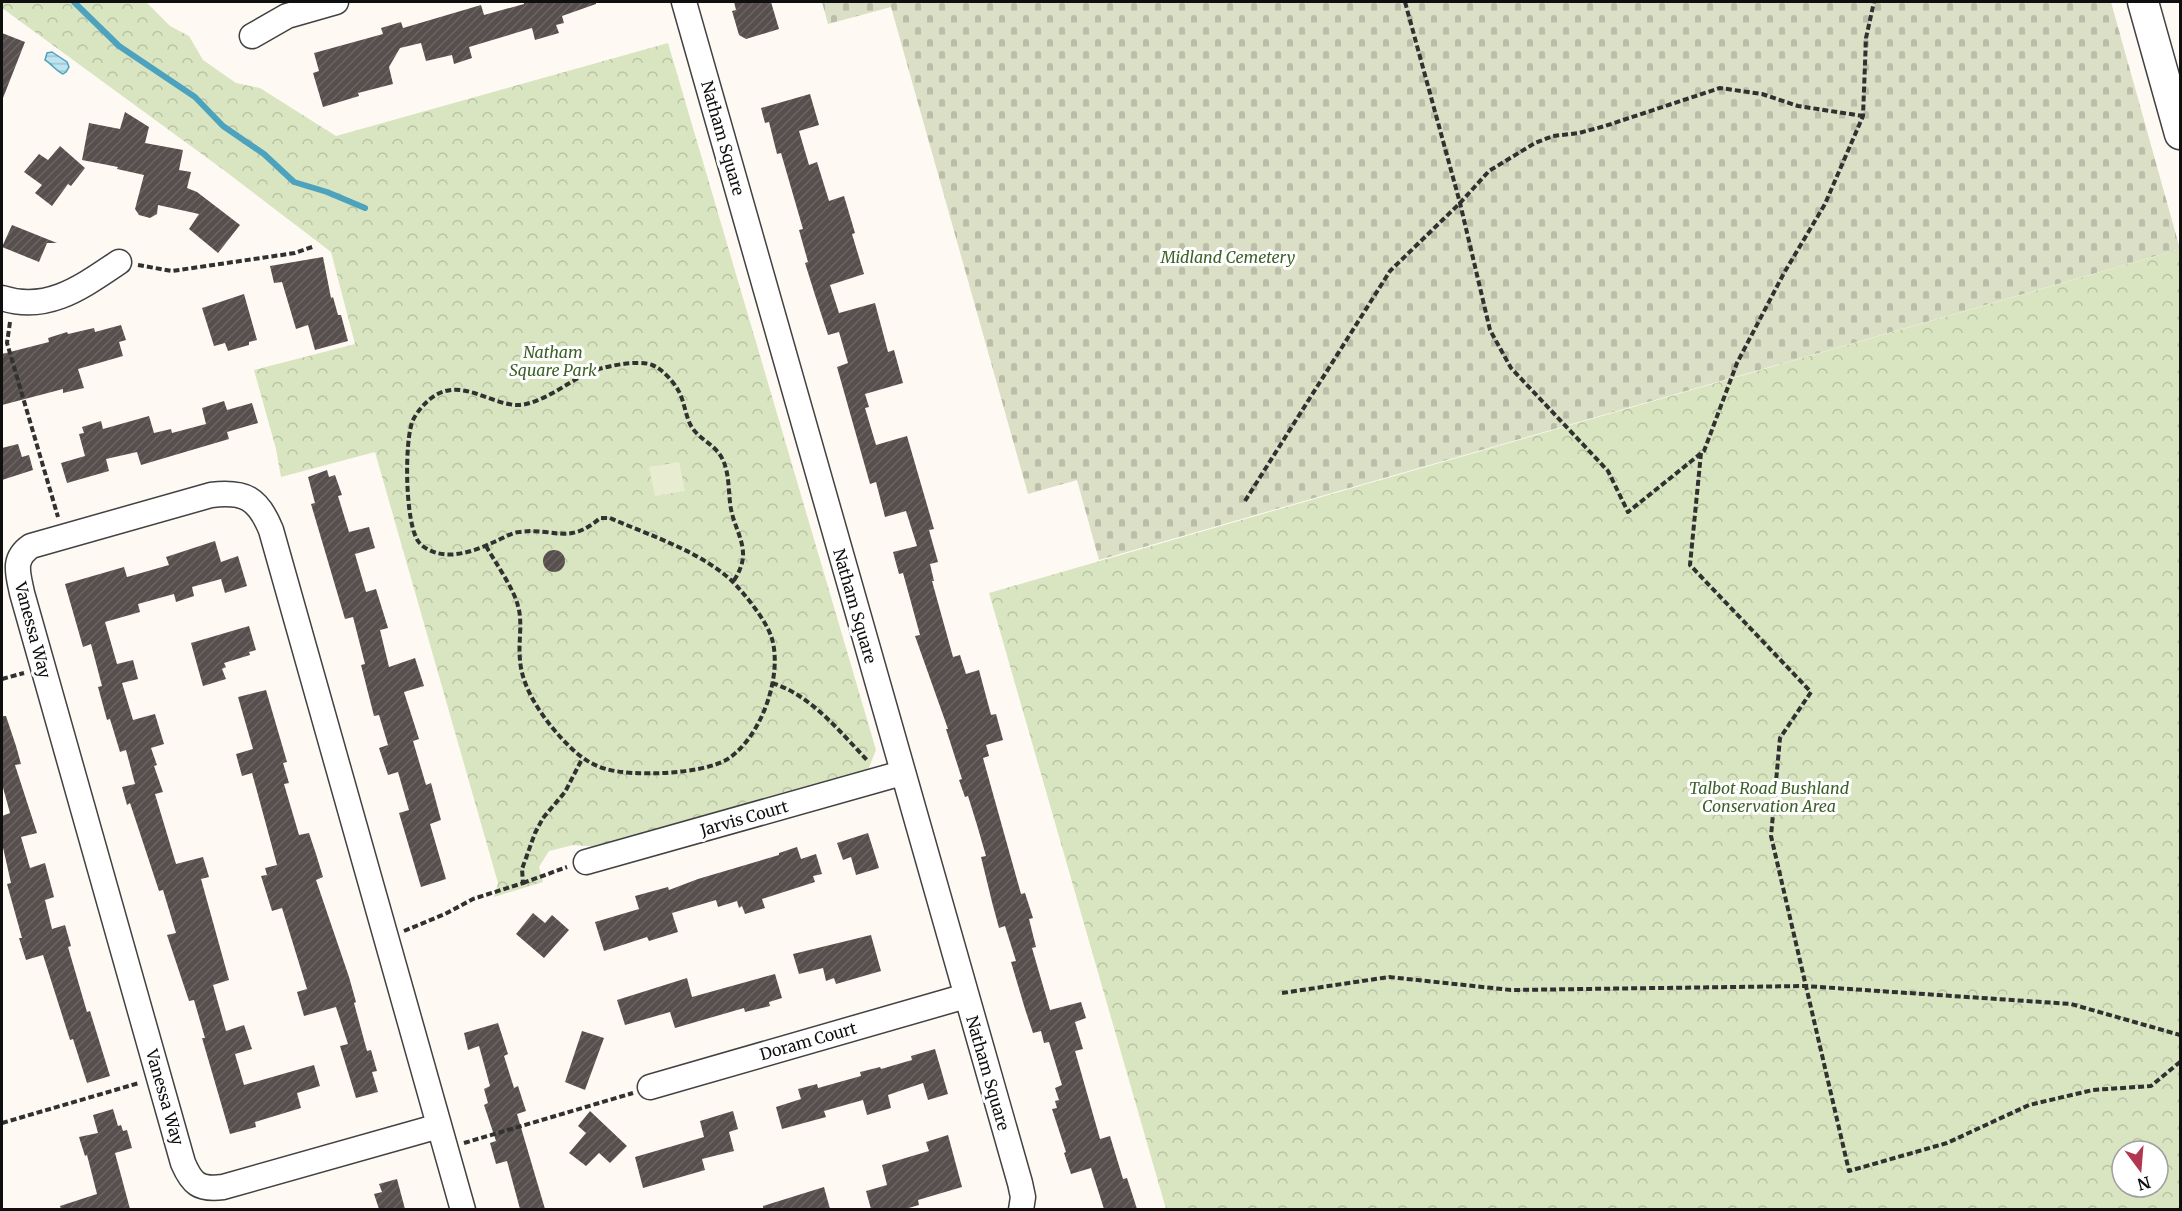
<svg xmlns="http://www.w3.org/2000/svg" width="2182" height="1211" font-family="Merriweather,serif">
<defs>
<pattern id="cemetery-stones" width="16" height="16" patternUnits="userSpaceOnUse" patternTransform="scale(1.5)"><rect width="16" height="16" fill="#dadfc5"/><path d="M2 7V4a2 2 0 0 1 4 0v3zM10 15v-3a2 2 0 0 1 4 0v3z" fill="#babea8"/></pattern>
<pattern id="park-crowns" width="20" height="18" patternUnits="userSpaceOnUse" patternTransform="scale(1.5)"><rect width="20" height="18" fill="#d9e5c0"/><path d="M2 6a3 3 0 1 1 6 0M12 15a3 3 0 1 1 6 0" fill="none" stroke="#b9c3a4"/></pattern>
<pattern id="water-rules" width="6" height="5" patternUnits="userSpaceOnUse" patternTransform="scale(1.5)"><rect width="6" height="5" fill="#bde4f0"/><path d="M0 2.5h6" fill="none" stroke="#a1c2cd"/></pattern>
<pattern id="building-hatch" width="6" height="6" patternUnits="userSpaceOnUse" patternTransform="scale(1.5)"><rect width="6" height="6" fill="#574f4d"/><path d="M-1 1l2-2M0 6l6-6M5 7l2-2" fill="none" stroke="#6a6462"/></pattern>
</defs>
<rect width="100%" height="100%" fill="#fefaf3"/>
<path fill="url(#cemetery-stones)" d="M 822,2 L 2111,2 L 2180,249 L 1099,560 L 1077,480 L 1028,494 L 891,7 L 828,24 Z"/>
<g fill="url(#park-crowns)" fill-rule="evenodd">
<path d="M 2,2 L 146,2 L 170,26 L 189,36 L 203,60 L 236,83 L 260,88 L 336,136 L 668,43 L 876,750 L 866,775 L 614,848 L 573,845 L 549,851 L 539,867 L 543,882 L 494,897 L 498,883 L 375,452 L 281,477 L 276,449 L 254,370 L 355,344 L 331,252 L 225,171 L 2,8 Z"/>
<path d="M 2180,249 L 2180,1209 L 1166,1209 L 989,593 ZM 2122,1151 L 2158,1151 L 2158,1187 L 2122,1187 Z"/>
</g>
<path fill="#e8edd1" d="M 679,462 L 685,491 L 655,496 L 649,467 Z"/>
<path fill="url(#water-rules)" stroke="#4da2be" stroke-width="1.5" d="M 52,52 L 67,62 L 69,67 L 66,72 L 63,74 C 56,71 52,64 45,60 L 47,53 Z"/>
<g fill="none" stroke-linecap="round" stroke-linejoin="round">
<path stroke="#4da2be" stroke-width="6" d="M 74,2 L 119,46 L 195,97 L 223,126 L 264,154 L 294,182 L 327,192 L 365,208"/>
</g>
<g fill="url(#building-hatch)">
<path d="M 524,2 L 596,2 L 596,4 L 562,16 L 564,23 L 556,25 L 559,33 L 535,40 L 532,28 L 469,47 L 472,58 L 454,64 L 452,55 L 426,61 L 421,43 L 400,48 L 389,67 L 393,84 L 358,93 L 359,96 L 323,107 L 313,73 L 319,71 L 314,53 L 383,34 L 381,28 L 401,22 L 403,28 L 481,5 L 484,15 L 524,4 Z"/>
<path d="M 734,2 L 771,2 L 779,29 L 746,39 L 739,35 L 732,11 L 736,10 Z"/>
<path d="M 2,33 L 25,42 L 3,98 L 2,98 Z"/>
<path d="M 810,94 L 819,125 L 799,131 L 809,165 L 817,162 L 829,201 L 844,196 L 855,233 L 852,234 L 864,274 L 830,285 L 839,313 L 875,303 L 888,352 L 894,350 L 903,383 L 865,394 L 869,407 L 865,408 L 876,445 L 907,436 L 934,529 L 929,530 L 938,562 L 930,564 L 934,581 L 932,581 L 953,657 L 960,655 L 966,674 L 979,670 L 991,715 L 996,714 L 1003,740 L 986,745 L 989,756 L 983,758 L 1021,894 L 1025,893 L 1033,918 L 1029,919 L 1036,947 L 1032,948 L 1050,1010 L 1081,1002 L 1086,1018 L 1075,1022 L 1083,1049 L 1075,1051 L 1100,1139 L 1110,1136 L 1123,1179 L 1127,1178 L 1137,1209 L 1104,1209 L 1091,1168 L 1071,1174 L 1064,1153 L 1066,1152 L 1052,1109 L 1057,1108 L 1055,1101 L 1059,1100 L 1055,1088 L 1062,1085 L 1049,1042 L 1044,1043 L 1041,1031 L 1033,1033 L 1025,1009 L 1011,962 L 1016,961 L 1005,926 L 999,928 L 992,902 L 981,857 L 986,856 L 977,825 L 968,796 L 965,797 L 959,780 L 962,779 L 946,729 L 948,729 L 915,636 L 920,635 L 903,573 L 899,574 L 893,552 L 917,546 L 906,511 L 885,517 L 876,482 L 870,484 L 837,367 L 848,363 L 839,332 L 828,335 L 815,295 L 805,263 L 808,262 L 799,230 L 803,229 L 781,153 L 777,154 L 769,122 L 765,123 L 761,108 Z"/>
<path d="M 125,112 L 149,127 L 145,143 L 183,150 L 179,170 L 191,172 L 187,188 L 197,192 L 240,225 L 218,253 L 189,229 L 199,214 L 158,205 L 157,214 L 150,218 L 139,215 L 135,209 L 144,175 L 117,169 L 118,167 L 82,160 L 89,123 L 120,129 Z"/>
<path d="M 60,146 L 85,168 L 71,186 L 68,184 L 52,206 L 35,193 L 42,185 L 24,172 L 39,154 L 48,160 Z"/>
<path d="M 12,225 L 57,243 L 47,243 L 39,262 L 2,247 Z"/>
<path d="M 323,257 L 331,298 L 333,297 L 338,315 L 341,315 L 348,341 L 315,350 L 308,325 L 296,329 L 282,282 L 274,283 L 270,266 Z"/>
<path d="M 244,294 L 257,340 L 249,342 L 249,345 L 228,351 L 225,343 L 214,346 L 202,308 Z"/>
<path d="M 121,325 L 126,340 L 119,342 L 123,356 L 78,369 L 84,388 L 63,393 L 63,389 L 2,405 L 2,354 L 49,342 L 48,338 L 67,332 L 68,334 L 94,328 L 95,332 Z"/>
<path d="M 224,401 L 227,410 L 252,403 L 258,423 L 227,432 L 229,439 L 141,465 L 137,452 L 106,459 L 109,471 L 67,483 L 61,463 L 85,456 L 79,434 L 84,433 L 82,427 L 101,421 L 103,429 L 149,416 L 154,433 L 171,429 L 172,433 L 206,424 L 202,408 Z"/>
<path d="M 18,444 L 22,457 L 29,455 L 33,470 L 2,480 L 2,448 Z"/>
<path d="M 327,470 L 329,477 L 335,475 L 342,495 L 338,496 L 349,532 L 369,527 L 375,548 L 355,554 L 366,592 L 376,589 L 388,628 L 380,630 L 389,667 L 415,658 L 424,686 L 404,692 L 419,739 L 413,741 L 426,785 L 431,783 L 441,820 L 430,824 L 446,879 L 421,887 L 399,813 L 409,810 L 398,772 L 388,775 L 379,748 L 388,745 L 379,715 L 374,716 L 361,665 L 365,664 L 353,617 L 345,619 L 311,504 L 315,503 L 308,477 Z"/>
<path d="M 215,541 L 221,562 L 238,556 L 247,586 L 225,593 L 221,579 L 192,587 L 194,596 L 176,602 L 174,594 L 138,604 L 140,612 L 105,622 L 117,664 L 133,660 L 138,679 L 122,683 L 133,720 L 155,714 L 164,744 L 151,748 L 157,765 L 154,766 L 163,792 L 155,794 L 176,864 L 203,857 L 209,877 L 201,879 L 229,980 L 213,985 L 226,1031 L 244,1025 L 252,1049 L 235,1054 L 244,1085 L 314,1065 L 320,1086 L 297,1093 L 301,1108 L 255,1122 L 256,1127 L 230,1134 L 202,1038 L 205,1038 L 194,1000 L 189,1001 L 167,935 L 176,933 L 163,890 L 159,891 L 130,803 L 127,805 L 122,787 L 135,784 L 126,750 L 120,752 L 110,719 L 107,720 L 98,687 L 102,686 L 91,644 L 83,647 L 65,584 L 124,567 L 127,577 L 169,565 L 166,557 Z"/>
<circle cx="554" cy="561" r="11"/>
<path d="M 249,626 L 256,650 L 249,652 L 250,655 L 224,663 L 226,667 L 222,669 L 226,679 L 203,686 L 191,643 Z"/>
<path d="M 266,690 L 287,762 L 283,763 L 289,783 L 284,784 L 299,835 L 309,833 L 316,854 L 323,877 L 316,880 L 349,977 L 356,1002 L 354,1003 L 367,1051 L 371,1050 L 377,1071 L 372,1072 L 378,1092 L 356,1098 L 340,1046 L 348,1044 L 336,1007 L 304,1016 L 297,992 L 307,989 L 282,908 L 272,911 L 261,876 L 267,875 L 265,868 L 277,865 L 252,773 L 242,776 L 236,754 L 253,749 L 238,697 Z"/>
<path d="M 2,716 L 6,716 L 16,746 L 21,764 L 15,765 L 37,833 L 21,837 L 30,868 L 45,863 L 54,897 L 45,900 L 52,929 L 65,925 L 71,946 L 68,947 L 87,1012 L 90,1011 L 110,1076 L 87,1083 L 73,1039 L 70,1040 L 43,955 L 26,960 L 19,938 L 22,938 L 7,884 L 11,883 L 2,843 L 2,816 L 10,813 L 2,784 Z"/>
<path d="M 868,833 L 879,868 L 856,875 L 851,857 L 843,860 L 837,843 Z"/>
<path d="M 797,847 L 801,859 L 816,854 L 822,874 L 813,876 L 815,882 L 762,899 L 765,908 L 745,914 L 742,906 L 739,908 L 737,901 L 718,907 L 716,900 L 672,913 L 678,932 L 649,941 L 647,937 L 604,951 L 595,922 L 639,909 L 635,896 L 668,887 L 669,890 L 698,879 L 779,855 L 779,853 Z"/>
<path d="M 533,913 L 545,923 L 552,915 L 569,930 L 544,958 L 516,934 Z"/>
<path d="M 871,935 L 881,971 L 836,984 L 834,978 L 826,981 L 823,968 L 799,974 L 793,954 Z"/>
<path d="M 775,974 L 782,998 L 769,1002 L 770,1006 L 745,1012 L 744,1008 L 675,1028 L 670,1012 L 625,1025 L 617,1000 L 687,978 L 692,997 Z"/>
<path d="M 498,1023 L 508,1054 L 504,1056 L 514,1088 L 518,1086 L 526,1111 L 517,1114 L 545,1209 L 520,1209 L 507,1161 L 496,1164 L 490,1143 L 496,1141 L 484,1105 L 488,1103 L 484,1089 L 490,1086 L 479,1046 L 468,1050 L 464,1033 Z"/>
<path d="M 582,1031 L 604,1038 L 585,1090 L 565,1082 Z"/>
<path d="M 935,1049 L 948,1094 L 928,1100 L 923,1083 L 888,1095 L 891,1108 L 867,1115 L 863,1100 L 824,1111 L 826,1117 L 782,1129 L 776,1107 L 801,1099 L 798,1089 L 817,1084 L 818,1088 L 861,1076 L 860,1072 L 880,1067 L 881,1069 L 912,1060 L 911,1056 Z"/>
<path d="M 113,1109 L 118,1126 L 121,1125 L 123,1131 L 127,1130 L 132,1148 L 115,1153 L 130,1209 L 61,1209 L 60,1206 L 97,1194 L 87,1155 L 85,1156 L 79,1137 L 98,1133 L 93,1115 Z"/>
<path d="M 590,1111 L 627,1146 L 610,1163 L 599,1153 L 586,1166 L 569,1153 L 586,1133 L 578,1126 Z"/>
<path d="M 733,1111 L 738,1129 L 729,1132 L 734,1151 L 702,1159 L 705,1170 L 643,1188 L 635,1157 L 704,1137 L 700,1121 Z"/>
<path d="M 948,1135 L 962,1187 L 918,1200 L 919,1205 L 905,1209 L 871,1209 L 866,1191 L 887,1185 L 882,1165 L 929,1151 L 926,1142 Z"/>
<path d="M 397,1179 L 405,1209 L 379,1209 L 374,1194 L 382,1192 L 379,1184 Z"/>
<path d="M 824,1187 L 830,1209 L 763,1209 L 763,1206 Z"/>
</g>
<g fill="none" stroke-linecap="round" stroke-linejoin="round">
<g stroke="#424242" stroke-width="27">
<g id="minor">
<path d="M 684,2 L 1020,1183 L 1023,1197 L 1021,1210"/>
<path d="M 252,36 L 287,16 L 336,2"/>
<path d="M 2,298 C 48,313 83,286 119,262"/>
<path d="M 586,862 L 902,773"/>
<path d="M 650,1087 L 966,996"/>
<path d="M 439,1126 L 223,1187 C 199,1190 192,1184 183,1163 L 22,593 C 18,573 12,559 31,546 L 211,495 C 245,491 258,498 271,530 L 463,1210"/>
</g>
</g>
<g stroke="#424242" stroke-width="33">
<path id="tertiary" d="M 2143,2 L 2180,134"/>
</g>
<g stroke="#313131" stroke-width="4" stroke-dasharray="6 3" stroke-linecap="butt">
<path d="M 1405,2 L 1460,203 L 1490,330 L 1511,368 L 1608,471 L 1628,512 L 1704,451 L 1737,363 L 1784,273 L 1825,204 L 1863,116 L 1866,38 L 1874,2"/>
<path d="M 138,265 L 172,271 L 295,253 L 315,246"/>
<path d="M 10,322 L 7,343 L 58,517"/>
<path d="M 1701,453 L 1690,565 L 1811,692 L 1780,738 L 1771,836 L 1849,1171 L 1947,1143 L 2029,1105 L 2093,1090 L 2151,1086 L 2180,1062"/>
<path d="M 1245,501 L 1390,271 L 1460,203 L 1489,171 L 1535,143 L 1553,136 L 1579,133 L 1605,126 L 1720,88 L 1762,94 L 1798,106 L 1863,116"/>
<path d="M 486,546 C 495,562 514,589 518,606 C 523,623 518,642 520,660 C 522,691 547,724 568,745 C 579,756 591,765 606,769 C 634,777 701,774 726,760 C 760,740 783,677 772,639 C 767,621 744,593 731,580 C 697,550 651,536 610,518 L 600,518 C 568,546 554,527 519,532 C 510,533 502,539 494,542 C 477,550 455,558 437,553 C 430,551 422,547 418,541 C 405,522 404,440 413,420 C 417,412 423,405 430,399 C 459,376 486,403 516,405 C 538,406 567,383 586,374 C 599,367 638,359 652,365 C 661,368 673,381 678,390 C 684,400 685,413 690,424 C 698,440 715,443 723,460 C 730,476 728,493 731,509 C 734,526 744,540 743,557 C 742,567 738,574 733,582"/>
<path d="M 2,679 L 24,673"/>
<path d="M 772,683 C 811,695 840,732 868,761"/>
<path d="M 523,883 L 567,867"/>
<path d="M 404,931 L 445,914 L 473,899 L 523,883 L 522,869 L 535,833 L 543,818 L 565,792 L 582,759"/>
<path d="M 1282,993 L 1389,977 L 1511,990 L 1805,986 L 2071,1004 L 2180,1035"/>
<path d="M 2,1123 L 139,1083"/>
<path d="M 464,1143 L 633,1093"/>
</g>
<use href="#minor" stroke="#fff" stroke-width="24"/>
<use href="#tertiary" stroke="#fff" stroke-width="30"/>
</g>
<g text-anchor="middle" stroke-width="6" stroke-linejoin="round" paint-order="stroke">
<g font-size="16" fill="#0f0f0f" stroke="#fff">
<text transform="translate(723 138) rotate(74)" y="6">Natham Square</text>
<text transform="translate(855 606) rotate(74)" y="6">Natham Square</text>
<text transform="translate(33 630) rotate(75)" y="6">Vanessa Way</text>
<text transform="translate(744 818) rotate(-16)" y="6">Jarvis Court</text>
<text transform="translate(808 1041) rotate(-16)" y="6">Doram Court</text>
<text transform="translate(988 1073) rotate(74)" y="6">Natham Square</text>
<text transform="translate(165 1097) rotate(74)" y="6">Vanessa Way</text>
</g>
<g font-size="16" font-style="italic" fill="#3b6126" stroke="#fff">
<text x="1228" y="263">Midland Cemetery</text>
<text x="553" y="358">Natham<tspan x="553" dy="18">Square Park</tspan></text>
<text x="1769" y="794">Talbot Road Bushland<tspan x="1769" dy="18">Conservation Area</tspan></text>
</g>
</g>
<rect width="2182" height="1211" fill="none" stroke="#0f0f0f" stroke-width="6"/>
<g transform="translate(2140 1169) rotate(164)"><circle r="28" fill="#ffffff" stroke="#9f9f9f" stroke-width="1.5"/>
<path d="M0-4.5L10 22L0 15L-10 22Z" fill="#b0374f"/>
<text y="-9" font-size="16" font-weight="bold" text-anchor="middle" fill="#0f0f0f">N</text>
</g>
</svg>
